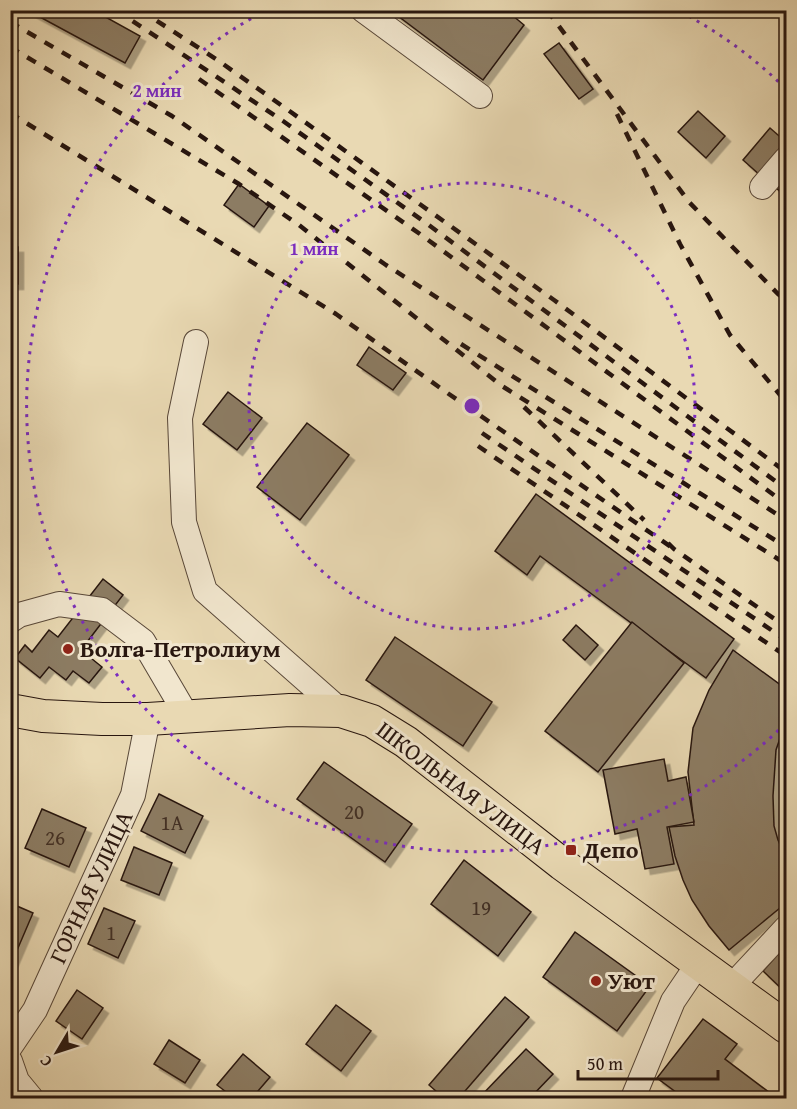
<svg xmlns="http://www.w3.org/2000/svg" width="797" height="1109" font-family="'Gentium Book Plus',serif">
<defs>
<filter id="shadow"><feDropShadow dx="5.5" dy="5.5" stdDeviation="0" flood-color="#0004"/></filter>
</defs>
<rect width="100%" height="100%" fill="#e9d9b3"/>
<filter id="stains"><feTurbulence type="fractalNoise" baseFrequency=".00333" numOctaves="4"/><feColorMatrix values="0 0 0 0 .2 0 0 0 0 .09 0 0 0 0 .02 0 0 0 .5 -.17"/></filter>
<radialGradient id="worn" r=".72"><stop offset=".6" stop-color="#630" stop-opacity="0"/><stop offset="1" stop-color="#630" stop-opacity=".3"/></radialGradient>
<g fill="#8c7b64" stroke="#28160f" stroke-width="1.5" filter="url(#shadow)">
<path d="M 27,10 L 93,10 L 140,36 L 125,63 Z"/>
<path d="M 390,10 L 506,10 L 524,25 L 483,80 Z"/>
<path d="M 559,43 L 593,89 L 579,99 L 544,54 Z"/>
<path d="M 698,111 L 725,136 L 706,158 L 678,132 Z"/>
<path d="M 770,128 L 786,142 L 786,146 L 761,176 L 743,160 Z"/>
<path d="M 786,172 L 786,197 L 774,186 Z"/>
<path d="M 239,184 L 269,206 L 254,227 L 224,205 Z"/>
<rect x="10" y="247" width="8" height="37"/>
<path d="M 369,347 L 406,373 L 393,390 L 357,365 Z"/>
<path d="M 228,392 L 262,418 L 237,450 L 203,424 Z"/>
<path d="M 307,423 L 349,455 L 300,520 L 257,487 Z"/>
<path d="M 536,494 L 734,639 L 706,678 L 540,556 L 527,575 L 495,551 Z"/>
<path d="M 103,579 L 123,595 L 81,650 L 102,667 L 89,683 L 73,671 L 66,680 L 49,667 L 40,678 L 15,658 L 25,645 L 32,652 L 49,630 L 58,637 Z"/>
<path d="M 632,622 L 684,663 L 598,772 L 545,731 Z"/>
<path d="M 576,625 L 598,645 L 585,660 L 563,640 Z"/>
<path d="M 395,637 L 492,702 L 463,746 L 366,680 Z"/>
<path d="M 733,650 L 786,689 L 786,721 L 776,750 L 773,796 L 774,826 L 778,840 L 786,858 L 786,903 L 729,950 L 709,926 L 692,900 L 683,880 L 675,856 L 669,827 L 694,825 L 688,772 L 693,728 L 709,690 Z"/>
<path d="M 664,759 L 668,781 L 686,777 L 694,822 L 667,827 L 674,864 L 645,869 L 637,829 L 615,834 L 603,770 Z"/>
<path d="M 324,762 L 412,824 L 385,862 L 297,799 Z"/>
<path d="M 159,794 L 203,816 L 185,853 L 141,831 Z"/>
<path d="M 42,809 L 86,828 L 69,867 L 25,848 Z"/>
<path d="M 134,847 L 172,863 L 159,895 L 121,880 Z"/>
<path d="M 464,860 L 531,912 L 498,956 L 431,904 Z"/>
<path d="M 10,903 L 33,913 L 12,962 L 10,961 Z"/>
<path d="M 104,908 L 135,921 L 118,958 L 88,944 Z"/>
<path d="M 575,932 L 650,986 L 617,1031 L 543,977 Z"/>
<path d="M 786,945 L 786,993 L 763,971 Z"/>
<path d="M 77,990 L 103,1008 L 82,1039 L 56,1021 Z"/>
<path d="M 505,997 L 529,1017 L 459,1098 L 444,1098 L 429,1085 Z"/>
<path d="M 336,1005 L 371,1031 L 341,1071 L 306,1044 Z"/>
<path d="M 703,1019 L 737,1044 L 725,1059 L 770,1093 L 766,1098 L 708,1098 L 700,1093 L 696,1098 L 684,1098 L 657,1078 Z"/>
<path d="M 169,1040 L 200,1060 L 185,1083 L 154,1064 Z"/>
<path d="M 526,1049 L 553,1074 L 530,1098 L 479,1098 Z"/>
<path d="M 243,1054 L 270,1077 L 252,1098 L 234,1098 L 217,1085 Z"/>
</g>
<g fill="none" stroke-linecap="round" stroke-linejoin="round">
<g stroke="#584738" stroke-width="26">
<g id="minor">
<path d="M 363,10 L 480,96"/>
<path d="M 762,187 L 786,159"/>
<path d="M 196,342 L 180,418 L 184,522 L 205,591 L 341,711"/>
<path d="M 10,621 L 19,615 L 59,604 L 102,610 L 143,641 L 187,716"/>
<path d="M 731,987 L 786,928"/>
<path d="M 10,1047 L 35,1010 L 133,795 L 148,719"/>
<path d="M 10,1061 L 17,1081 L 31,1098"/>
<path d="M 633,1098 L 673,1001 L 698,964"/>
</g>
</g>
<g stroke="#28160f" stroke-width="34">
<path id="major" d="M 10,710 L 43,716 L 102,719 L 148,719 L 290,710 L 341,711 L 372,721 L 406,742 L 562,864 L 786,1027"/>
</g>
<use href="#minor" stroke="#f1e6ce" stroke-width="24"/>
<use href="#major" stroke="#e9d9b3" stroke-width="32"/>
<g stroke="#28160f" stroke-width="4.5" stroke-dasharray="10 10" stroke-linecap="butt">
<path d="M 116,10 L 283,121 L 426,223 L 786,489"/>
<path d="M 140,10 L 216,59 L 288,110 L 554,300 L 786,472"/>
<path d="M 547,10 L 689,202 L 778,294 L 786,300"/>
<path d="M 10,22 L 172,116 L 386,265 L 786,520"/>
<path d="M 10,47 L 239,184 L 299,225 L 502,386 L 786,564"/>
<path d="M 199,79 L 420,234 L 786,504"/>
<path d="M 10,113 L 336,314 L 446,392 L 674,549"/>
<path d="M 617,114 L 680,244 L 730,335 L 786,402"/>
<path d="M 461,344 L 786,547"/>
<path d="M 524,407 L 644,520"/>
<path d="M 482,433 L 786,640"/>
<path d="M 478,446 L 786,656"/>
<path d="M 668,543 L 674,549 L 786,627"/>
</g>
</g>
<g fill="none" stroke="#7b2cbf" stroke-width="3" stroke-dasharray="3 6">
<circle cx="472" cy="406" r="223"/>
<path d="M785 724A446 446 0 1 1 263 12M681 12A446 446 0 0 1 785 88"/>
</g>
<g fill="#8f2418" stroke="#f1e6ce" stroke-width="2">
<circle cx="68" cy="649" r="6"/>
<rect x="565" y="844" width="12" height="12" rx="3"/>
<circle cx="596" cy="981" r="6"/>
</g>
<g text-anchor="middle" stroke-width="6" stroke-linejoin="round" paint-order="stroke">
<g font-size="21" fill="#412f24">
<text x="354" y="819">20</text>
<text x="172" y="830">1А</text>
<text x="55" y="845">26</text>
<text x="481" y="915">19</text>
<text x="111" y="940">1</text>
</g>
<g font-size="24" font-weight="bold" fill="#28160f" stroke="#f1e6ce" text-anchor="start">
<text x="80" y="657">Волга-Петролиум</text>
<text x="583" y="858">Депо</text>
<text x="608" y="989">Уют</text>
</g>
<g font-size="24" fill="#28160f" stroke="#f1e6ce">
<text transform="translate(461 788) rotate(37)" y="8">ШКОЛЬНАЯ УЛИЦА</text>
<text transform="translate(91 887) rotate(-65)" y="8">ГОРНАЯ УЛИЦА</text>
</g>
</g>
<circle cx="472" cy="406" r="9" fill="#7b2cbf" stroke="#f1e6ce" stroke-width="3"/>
<g font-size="18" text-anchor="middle" font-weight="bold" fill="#7b2cbf" stroke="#f1e6ce" stroke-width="6" stroke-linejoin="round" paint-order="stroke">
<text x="157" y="97">2 мин</text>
<text x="314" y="255">1 мин</text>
</g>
<rect width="797" height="1109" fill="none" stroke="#e9d9b3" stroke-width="36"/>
<rect x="12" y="12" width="773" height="1085" fill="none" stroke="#28160f" stroke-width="3"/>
<rect x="18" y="18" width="761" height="1073" fill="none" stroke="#28160f" stroke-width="1.5"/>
<g transform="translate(57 1052) rotate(231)" stroke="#f1e6ce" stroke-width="4.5" paint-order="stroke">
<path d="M0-4.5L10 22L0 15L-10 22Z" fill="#28160f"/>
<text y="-9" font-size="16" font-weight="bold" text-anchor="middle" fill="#28160f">С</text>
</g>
<path d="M578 1070v9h140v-9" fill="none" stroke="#28160f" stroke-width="3"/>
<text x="587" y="1070" font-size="18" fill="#28160f" stroke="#f1e6ce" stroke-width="4.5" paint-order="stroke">50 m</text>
<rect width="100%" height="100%" filter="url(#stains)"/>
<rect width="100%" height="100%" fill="url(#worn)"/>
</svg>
